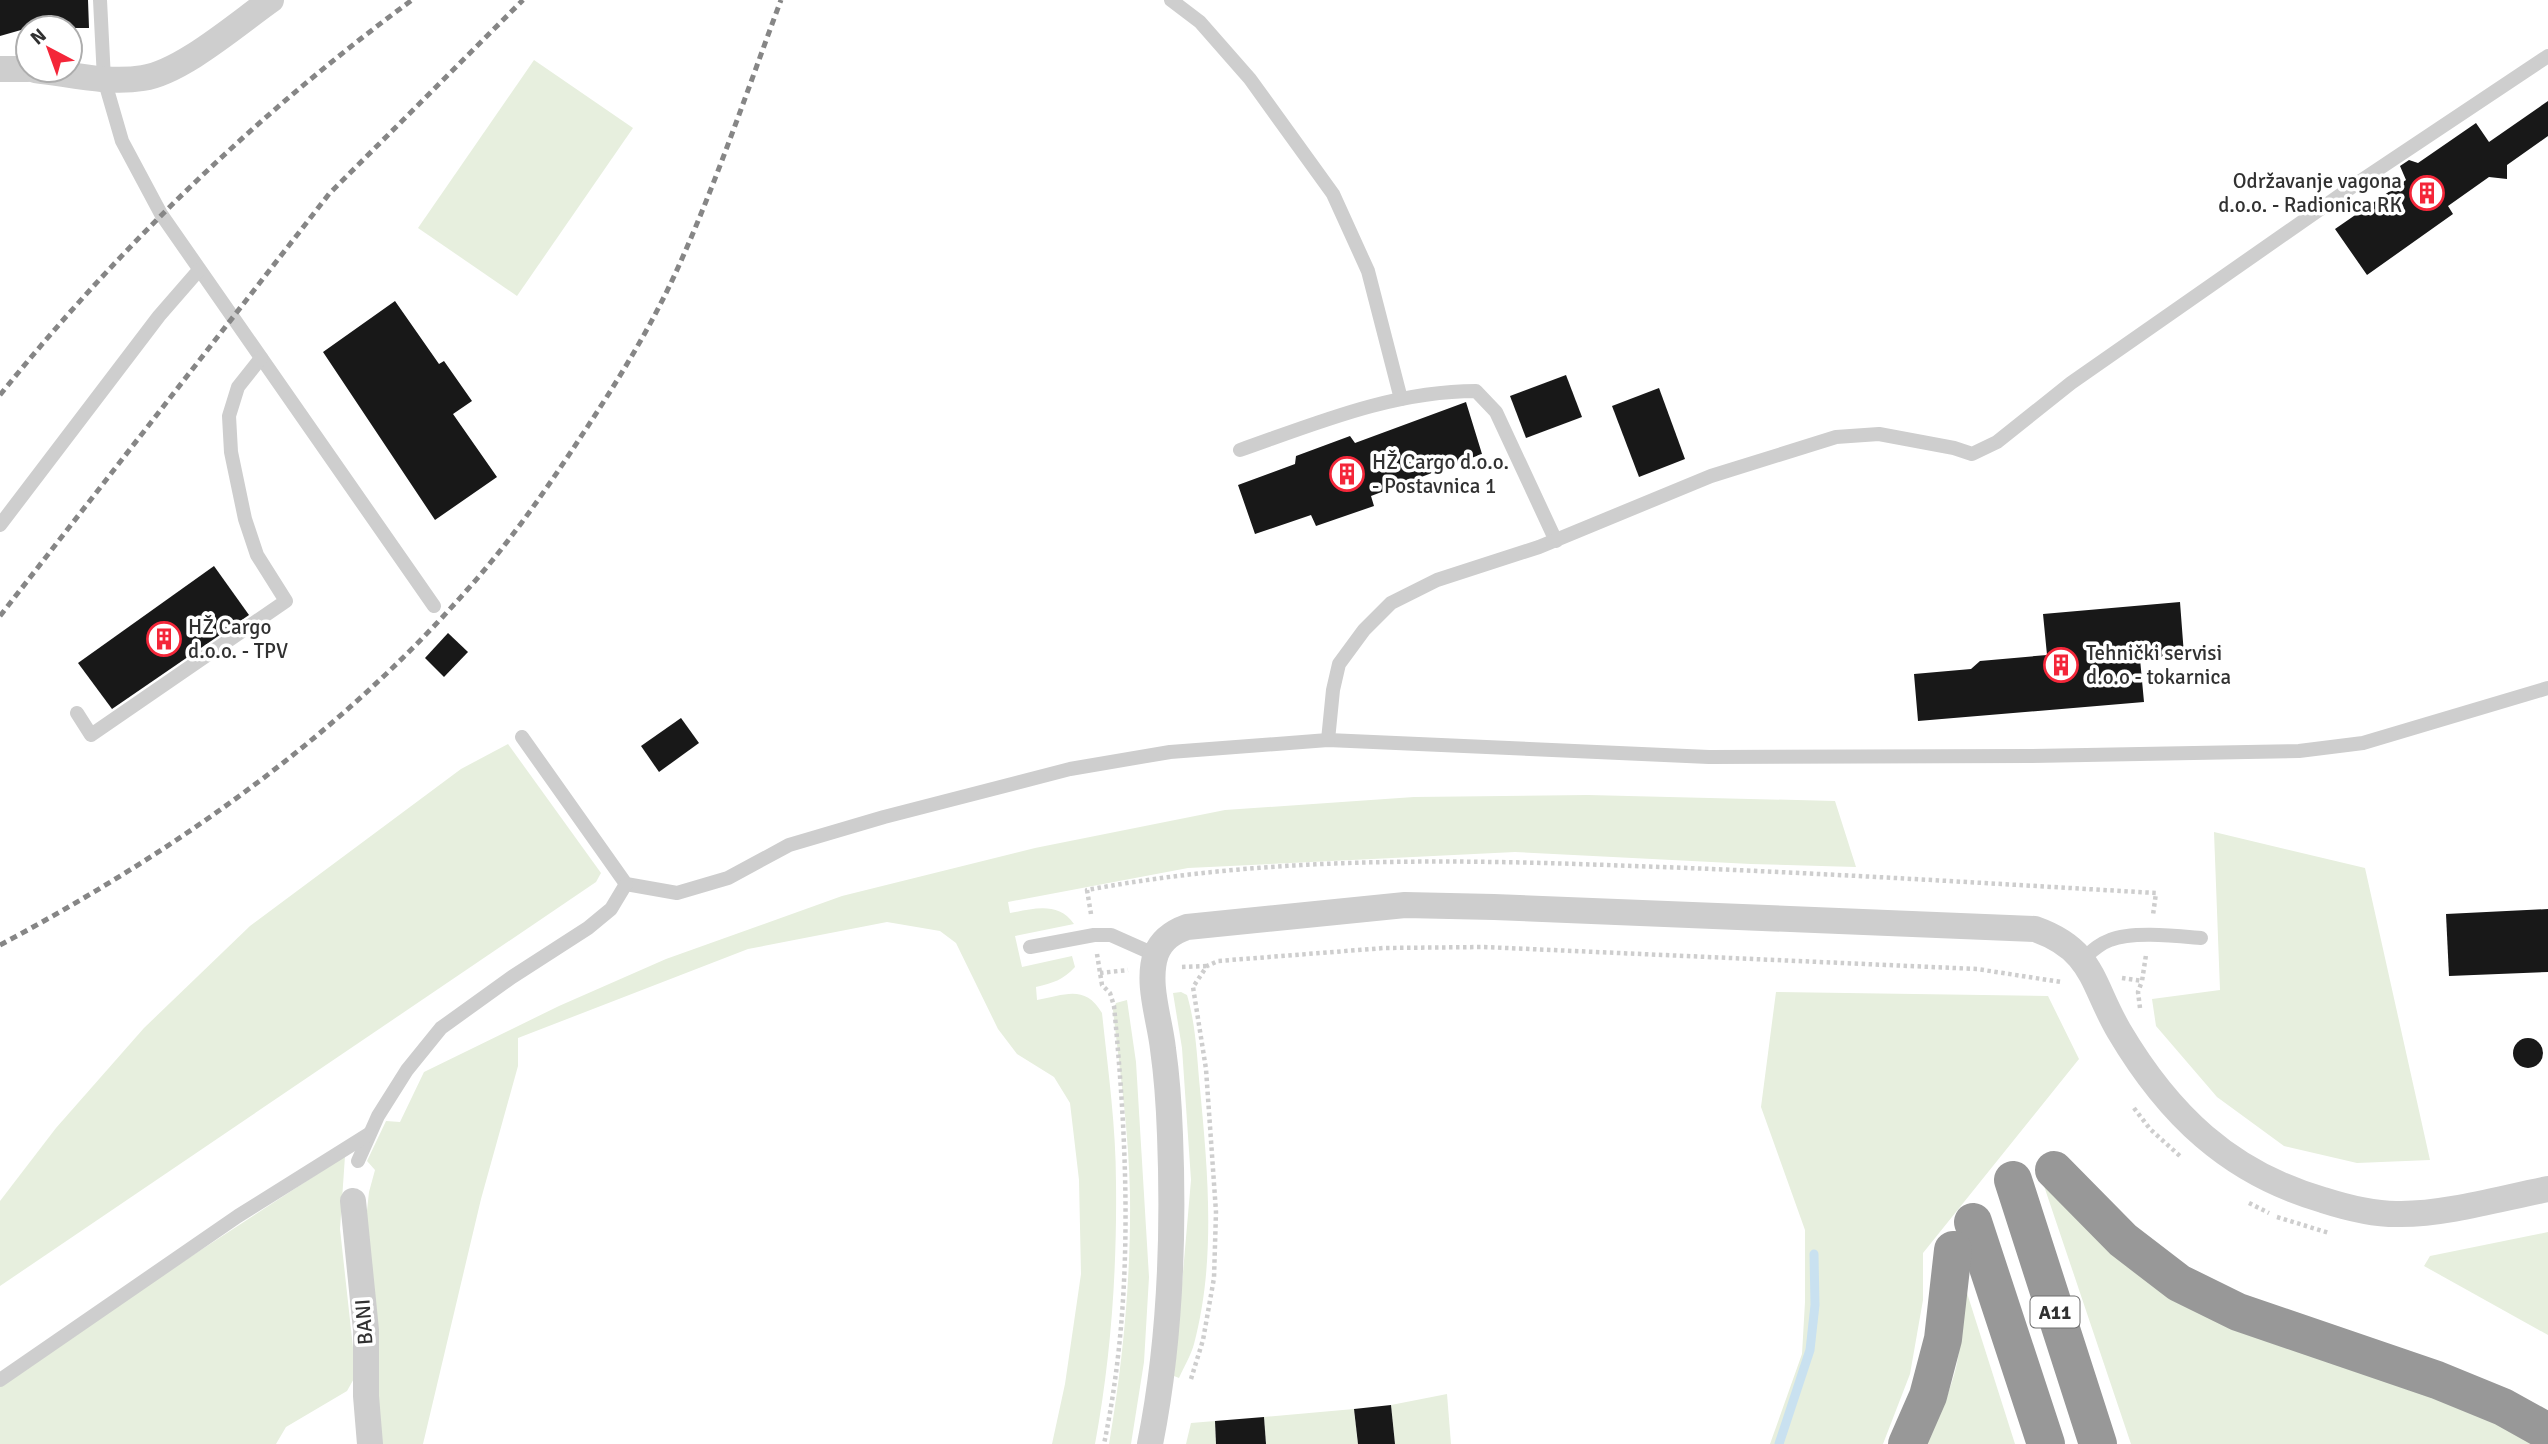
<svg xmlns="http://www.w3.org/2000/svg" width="2548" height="1444" font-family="Signika,sans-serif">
<rect width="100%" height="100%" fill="#fff"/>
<g fill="#e7efde">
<path d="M 534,60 L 633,128 L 517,296 L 418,228 Z"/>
<path d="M 508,744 L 601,873 L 596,882 L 0,1286 L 0,1201 L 56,1128 L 144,1028 L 250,926 L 461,769 Z"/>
<path d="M 1588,795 L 1835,801 L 1856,867 L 1751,864 L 1515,852 L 1188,868 L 1008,902 L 1010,913 C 1033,909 1058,901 1074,924 L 1015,936 L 1022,967 L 1072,956 L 1075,967 C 1063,980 1053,983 1036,987 L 1037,1000 C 1065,995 1085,984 1102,1013 C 1108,1070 1116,1126 1116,1183 C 1117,1271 1111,1358 1095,1444 L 1052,1444 L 1065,1384 L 1081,1274 L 1079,1180 L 1070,1103 L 1054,1077 L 1017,1054 L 998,1029 L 956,943 L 940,931 L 887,922 L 748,949 L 518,1038 L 518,1066 L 481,1199 L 423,1444 L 380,1444 L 364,1238 L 369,1192 L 375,1170 L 367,1161 L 386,1121 L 400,1122 L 424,1072 L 559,1006 L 666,959 L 842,896 L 1035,848 L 1225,810 L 1414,797 Z"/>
<path d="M 2214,832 L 2365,868 L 2430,1160 L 2357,1163 L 2284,1146 L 2217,1097 L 2156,1026 L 2152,999 L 2220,990 Z"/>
<path d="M 1181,992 L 1187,995 C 1196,1025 1197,1058 1200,1089 C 1208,1172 1216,1262 1194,1344 C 1191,1355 1184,1367 1179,1378 L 1174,1376 L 1191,1180 L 1182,1048 L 1173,993 Z"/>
<path d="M 1776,992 L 2048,996 L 2079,1059 L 1923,1253 L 1923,1300 L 1910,1374 L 1883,1444 L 1770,1444 L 1802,1354 L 1805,1302 L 1805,1230 L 1761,1107 Z"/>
<path d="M 1127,1000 L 1136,1062 L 1149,1277 L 1144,1362 L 1131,1444 L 1109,1444 C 1123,1362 1131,1278 1130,1195 C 1129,1133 1120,1072 1113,1010 L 1116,1003 Z"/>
<path d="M 345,1156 L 340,1229 L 356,1375 L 347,1391 L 286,1427 L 276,1444 L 0,1444 L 0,1387 L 112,1308 Z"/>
<path d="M 2042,1180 L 2102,1242 L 2433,1395 L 2543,1444 L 2131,1444 Z"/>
<path d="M 2548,1232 L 2548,1335 L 2424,1266 L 2430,1256 Z"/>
<path d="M 1967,1293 L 2015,1444 L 1926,1444 C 1938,1418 1951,1391 1957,1363 C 1962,1340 1959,1315 1967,1293 Z"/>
<path d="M 1447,1394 L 1451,1444 L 1395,1444 L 1391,1405 Z"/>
<path d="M 1354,1409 L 1358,1444 L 1266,1444 L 1264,1417 Z"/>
<path d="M 1215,1421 L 1216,1444 L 1186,1444 L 1191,1423 Z"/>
</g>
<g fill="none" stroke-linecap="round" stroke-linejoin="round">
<path stroke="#c9e1f0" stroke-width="9" d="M 1779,1444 L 1810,1350 L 1815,1305 L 1814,1254"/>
</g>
<g fill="#181818">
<path d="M 0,0 L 88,0 L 89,28 L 28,28 L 0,36 Z"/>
<path d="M 2548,101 L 2548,136 L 2507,165 L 2507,179 L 2489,177 L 2448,206 L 2453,214 L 2367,275 L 2335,229 L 2406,180 L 2400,166 L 2409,160 L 2418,163 L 2476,123 L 2489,142 Z"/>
<path d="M 395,301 L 439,364 L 444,361 L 472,401 L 453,414 L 497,477 L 435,520 L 323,352 Z"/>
<path d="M 1566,375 L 1582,417 L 1526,438 L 1510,396 Z"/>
<path d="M 1659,388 L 1685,459 L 1639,477 L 1612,406 Z"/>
<path d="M 1466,402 L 1482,454 L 1371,496 L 1374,506 L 1316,526 L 1311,515 L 1255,534 L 1238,485 L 1295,464 L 1296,456 L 1350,436 L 1355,443 Z"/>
<path d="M 214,566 L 249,615 L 112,709 L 78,663 Z"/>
<path d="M 2180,602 L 2184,655 L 2140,659 L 2144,702 L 1918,721 L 1914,674 L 1971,669 L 1980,661 L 2047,655 L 2043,614 Z"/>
<path d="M 448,633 L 468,652 L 444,677 L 425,658 Z"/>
<path d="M 681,718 L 699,743 L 659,772 L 641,746 Z"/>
<path d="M 2548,909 L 2548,972 L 2449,976 L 2446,914 Z"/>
<circle cx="2528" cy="1053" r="15"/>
<path d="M 1391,1405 L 1395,1444 L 1358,1444 L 1354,1409 Z"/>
<path d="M 1264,1417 L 1266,1444 L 1216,1444 L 1215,1421 Z"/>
</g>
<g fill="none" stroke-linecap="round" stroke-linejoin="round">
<g stroke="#cecece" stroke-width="4.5" stroke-dasharray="3.5 3.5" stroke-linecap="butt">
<path d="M 1091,914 L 1087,890 C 1268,856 1451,859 1634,866 C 1808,872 1982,883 2156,893 L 2153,915"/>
<path d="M 1097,954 L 1102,985 L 1110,993 L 1114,1006 C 1128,1152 1134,1300 1104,1444"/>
<path d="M 1182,967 L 1207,966"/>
<path d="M 1100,973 L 1128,970"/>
<path d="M 2122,978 L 2142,981 L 2146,955"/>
<path d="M 2140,1008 L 2138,992 L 2142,981"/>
<path d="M 2134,1108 L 2150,1129 L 2181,1157"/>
<path d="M 2249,1203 L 2269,1213"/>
<path d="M 2277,1217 L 2329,1233"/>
<path d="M 1191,1379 L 1203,1340 L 1214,1278 L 1216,1212 L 1206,1069 L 1193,987 L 1207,966 L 1218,961 L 1384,948 L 1484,947 L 1977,969 L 2061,982"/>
</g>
<g stroke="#cecece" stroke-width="14">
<path d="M 100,0 L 104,79 L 122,141 L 161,214 L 434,606"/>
<path d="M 1171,0 L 1200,22 L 1250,79 L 1333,194 L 1368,271 L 1401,399"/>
<path d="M 1240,450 C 1317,423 1393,391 1476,391 L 1496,412 L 1556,541"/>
<path d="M 0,525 L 159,316 L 199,270"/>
<path d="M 77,713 L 91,735 L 286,601 L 257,555 L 245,519 L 231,452 L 229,416 L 238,387 L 261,358"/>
<path d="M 522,737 L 626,884 L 677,893 L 728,878 L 789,845 L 884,817 L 1070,769 L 1170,752 L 1328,740 L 1709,757 L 2031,756 L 2299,751 L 2363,743 L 2548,688"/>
<path d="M 1328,740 L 1333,690 L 1339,664 L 1364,630 L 1391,603 L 1437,580 L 1539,547 L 1711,476 L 1836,437 L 1879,434 L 1954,448 L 1972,454 L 1997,442 L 2071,383 L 2359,182 L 2548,56"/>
<path d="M 1030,947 L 1094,935 L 1111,935 L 1156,955"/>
<path d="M 2083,959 C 2092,951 2099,944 2110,940 C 2132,931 2177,936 2201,938"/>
<path d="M 358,1161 L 378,1116 L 407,1070 L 441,1028 L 512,977 L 588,928 L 611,909 L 626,884"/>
<path d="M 0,1380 L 238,1216 L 369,1134"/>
</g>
<g stroke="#cecece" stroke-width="26">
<path d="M 0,69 L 28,69"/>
<path d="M 35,70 C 70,74 108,84 143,78 C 182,72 237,24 271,0"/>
<path d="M 353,1201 L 366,1330 L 366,1396 L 370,1444"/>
<path d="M 1150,1444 C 1170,1344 1174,1237 1170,1135 C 1169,1107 1167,1077 1163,1049 C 1160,1020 1146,983 1156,954 C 1162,939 1173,932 1187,927 L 1405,905 L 1494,907 L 2035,929 C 2094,950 2091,983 2119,1031 C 2168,1114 2229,1173 2323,1200 C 2348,1208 2375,1215 2401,1214 C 2447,1214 2502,1198 2548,1189"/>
</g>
<g stroke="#989898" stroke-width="38">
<path d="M 2054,1170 L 2123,1240 L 2179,1283 L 2238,1312 L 2437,1380 L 2503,1407 L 2548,1432"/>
<path d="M 2013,1180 L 2098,1444"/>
<path d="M 1973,1222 L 2046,1444"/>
<path d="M 1907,1444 L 1928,1396 L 1943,1339 L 1953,1250"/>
</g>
<g stroke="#868686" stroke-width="5" stroke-dasharray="7 5" stroke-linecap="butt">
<path d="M 0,395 C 120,246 258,113 412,0"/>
<path d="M 0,616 L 329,194 L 523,0"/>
<path d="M 0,945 C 174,852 337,738 467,590 C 511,541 548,487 584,432 C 617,382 651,327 676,272 C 716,184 747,91 781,0"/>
</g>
</g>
<defs>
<g id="building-ring" transform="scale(1.75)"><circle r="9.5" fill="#fff" stroke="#f42639" stroke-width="1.5"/><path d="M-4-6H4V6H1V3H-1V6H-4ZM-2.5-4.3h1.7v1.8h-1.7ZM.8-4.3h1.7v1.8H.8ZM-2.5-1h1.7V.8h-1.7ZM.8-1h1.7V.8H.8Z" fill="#f42639"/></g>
</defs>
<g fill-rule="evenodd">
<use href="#building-ring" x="2427" y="193"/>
<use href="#building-ring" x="1347" y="474"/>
<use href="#building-ring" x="164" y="639"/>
<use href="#building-ring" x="2061" y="665"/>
</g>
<g text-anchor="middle" stroke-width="7" stroke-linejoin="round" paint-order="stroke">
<rect fill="#fff" stroke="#6f6f6f" stroke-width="2" x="2030.5" y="1296.5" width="49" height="31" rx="5"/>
<g font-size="19" font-weight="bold" fill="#313131">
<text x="2055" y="1319">A11</text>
</g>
<g font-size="21" fill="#313131" stroke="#fff" text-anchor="start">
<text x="2402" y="188" text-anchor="end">Održavanje vagona<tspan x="2402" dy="24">d.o.o. - Radionica RK</tspan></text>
<text x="1372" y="469">HŽ Cargo d.o.o.<tspan x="1372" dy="24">- Postavnica 1</tspan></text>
<text x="188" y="634">HŽ Cargo<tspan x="188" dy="24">d.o.o. - TPV</tspan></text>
<text x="2086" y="660">Tehnički servisi<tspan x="2086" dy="24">d.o.o - tokarnica</tspan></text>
</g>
<g font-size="21" fill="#313131" stroke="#fff">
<text transform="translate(364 1322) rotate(-94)" y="7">BANI</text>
</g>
</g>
<g transform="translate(49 49) rotate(319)"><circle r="33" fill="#ffffff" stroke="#adadad" stroke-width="2"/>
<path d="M0-5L12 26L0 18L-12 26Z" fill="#f42639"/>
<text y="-10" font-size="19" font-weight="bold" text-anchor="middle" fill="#313131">N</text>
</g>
</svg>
